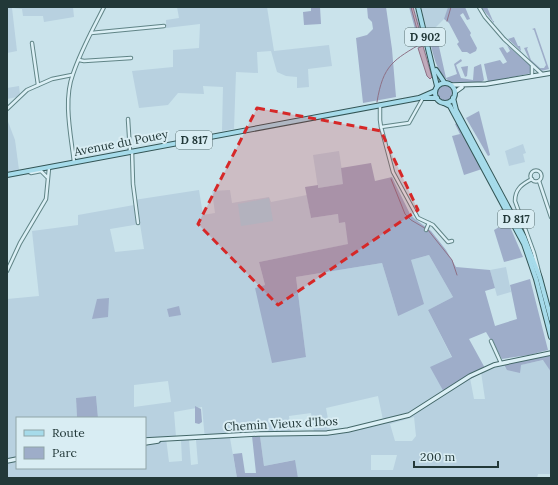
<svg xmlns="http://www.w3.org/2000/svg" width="558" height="485" font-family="Lora,serif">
<rect width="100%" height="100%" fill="#cae3eb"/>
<g fill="#b8d1e0" fill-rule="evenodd">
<path d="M 7,7 L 73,7 L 74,17 L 44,22 L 43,16 L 23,16 L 22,9 L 12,8 L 17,51 L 7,53 Z"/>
<path d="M 177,7 L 267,7 L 274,51 L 329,45 L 332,66 L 308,69 L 309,87 L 297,88 L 297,77 L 286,76 L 277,72 L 271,51 L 257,52 L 258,73 L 236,72 L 234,129 L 222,131 L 223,87 L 203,86 L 204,94 L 178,93 L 168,105 L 139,108 L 132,71 L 173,67 L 173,50 L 199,48 L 200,24 L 166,28 L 166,20 L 179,18 Z"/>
<path d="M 421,7 L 448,7 L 445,18 L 428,35 Z"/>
<path d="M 19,86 L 20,95 L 17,97 L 7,99 L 7,88 Z"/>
<path d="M 7,119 L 15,140 L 19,170 L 7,172 Z"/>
<path d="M 523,144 L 526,153 L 523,154 L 525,162 L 509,166 L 505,151 Z"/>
<path d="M 339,151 L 344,184 L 318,188 L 313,155 Z"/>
<path d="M 199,190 L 203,215 L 215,213 L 212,191 L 230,190 L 232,203 L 269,197 L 271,202 L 307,195 L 311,218 L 338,214 L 345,222 L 349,244 L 259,262 L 265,285 L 255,288 L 306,357 L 296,277 L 382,263 L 398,316 L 411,260 L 429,255 L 453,297 L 428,310 L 452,358 L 445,394 L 470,378 L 474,399 L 485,399 L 481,372 L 504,365 L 505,368 L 520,372 L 520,365 L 544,360 L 551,372 L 551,474 L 538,474 L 537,478 L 298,478 L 294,460 L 264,466 L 260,436 L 230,438 L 237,478 L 7,478 L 7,299 L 39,296 L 32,231 L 78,225 L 78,215 L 134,205 L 134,200 ZM 140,224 L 144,249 L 115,252 L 110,229 ZM 168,381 L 171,402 L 134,407 L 134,385 ZM 378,396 L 383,420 L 344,429 L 330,430 L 326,408 ZM 96,397 L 98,418 L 145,418 L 145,468 L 17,468 L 17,418 L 77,418 L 76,398 ZM 202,407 L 205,440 L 196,440 L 198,464 L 191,465 L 189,440 L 181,440 L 182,461 L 169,462 L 166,438 L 176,437 L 174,412 ZM 311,413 L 314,432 L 291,433 L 289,416 ZM 414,417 L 416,436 L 412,441 L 395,441 L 390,424 ZM 371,455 L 397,455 L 393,470 L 371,470 Z"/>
<path d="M 506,267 L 511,292 L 497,296 L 490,270 Z"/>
</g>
<g fill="#9eadc9">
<path d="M 320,7 L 321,24 L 304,25 L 303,12 L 311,11 L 311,8 Z"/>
<path d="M 367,7 L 386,7 L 392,49 L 396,97 L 363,103 L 356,38 L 367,35 L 373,29 L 372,22 L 368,18 Z"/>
<path d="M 409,7 L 411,7 L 419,37 L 421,36 L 414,7 L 423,37 L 418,40 Z"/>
<path d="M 448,7 L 465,7 L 470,19 L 467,20 L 463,13 L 460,15 L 471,33 L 470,35 L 477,48 L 476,51 L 470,54 L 467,52 L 462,52 L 457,44 L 459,42 L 449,23 L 444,19 Z"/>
<path d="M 481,7 L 487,7 L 493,21 L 494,21 L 494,23 Z"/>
<path d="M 535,28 L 549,69 L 541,71 L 530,61 L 524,48 L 528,47 L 527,49 L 531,60 L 540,68 L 544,68 L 546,65 L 534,30 L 532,29 Z"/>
<path d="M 434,30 L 436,33 L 446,78 L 457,74 L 454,64 L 461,59 L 462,61 L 456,65 L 461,78 L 473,80 L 474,67 L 481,64 L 484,80 C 480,85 472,83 466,84 C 436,86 435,57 428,35 Z"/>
<path d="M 514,37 L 518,46 L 520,46 L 521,51 L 508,39 Z"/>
<path d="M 507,45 L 531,66 L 532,73 L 488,82 L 484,64 L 500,60 L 503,64 L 507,62 L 499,48 L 503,47 L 507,53 L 510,51 Z"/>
<path d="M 468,66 L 467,76 L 465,77 L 461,67 Z"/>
<circle cx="444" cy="93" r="8"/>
<path d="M 479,111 L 490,155 L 488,156 L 466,118 Z"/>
<path d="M 457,123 L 482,169 L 464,175 L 452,136 L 460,134 L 455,124 Z"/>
<path d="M 371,163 L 375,181 L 392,177 L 410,214 L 415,219 L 431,231 L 446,250 L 456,267 L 490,270 L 495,288 L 485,291 L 495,326 L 517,319 L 510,285 L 530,279 L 548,350 L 529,355 L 502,359 L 486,332 L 469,339 L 486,370 L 445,394 L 430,367 L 452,357 L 428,310 L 453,297 L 429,255 L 411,260 L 424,304 L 398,316 L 382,263 L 296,277 L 306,357 L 272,363 L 255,288 L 265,285 L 259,262 L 348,244 L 345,222 L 339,223 L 338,214 L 311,218 L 305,187 L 318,185 L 318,188 L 343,184 L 341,168 Z"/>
<path d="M 508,222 L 523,257 L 504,262 L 494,230 Z"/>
<path d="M 109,298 L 108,317 L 92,319 L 97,299 Z"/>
<path d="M 179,306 L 181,315 L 169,317 L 167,309 Z"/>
<path d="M 551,354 L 551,372 L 543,360 L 521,365 L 520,373 L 507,370 L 504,365 Z"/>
<path d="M 96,396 L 98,418 L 77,418 L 76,398 Z"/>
<path d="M 195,406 L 201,409 L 202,422 L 199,424 L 195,423 Z"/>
<path d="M 252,436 L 260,436 L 264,466 L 295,460 L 298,478 L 237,478 L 233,454 L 242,453 L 245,473 L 256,473 Z"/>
</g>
<path fill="#aad5e4" d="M 269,198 L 273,221 L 241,226 L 238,204 Z"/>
<g fill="#c0aabb" stroke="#8e7186">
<path d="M 411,7 L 413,7 L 421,36 L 419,37 Z"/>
<path d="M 423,46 L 432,77 L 430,79 L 427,76 L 418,48 Z"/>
</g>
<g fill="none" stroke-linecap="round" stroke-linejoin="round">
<g stroke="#8e7186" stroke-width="1">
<path d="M 447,21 L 451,7"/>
<path d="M 430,38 L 435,33"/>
<path d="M 377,102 C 383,65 393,60 424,42"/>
<path d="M 391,179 L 405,214 L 411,220 L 428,230 L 452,260 L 457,275"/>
</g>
<g stroke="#608486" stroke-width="4.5">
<g id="street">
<path d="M 479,7 L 485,17 L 504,39 L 542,74"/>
<path d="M 91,33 L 164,26"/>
<path d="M 32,43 L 38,85"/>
<path d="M 79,60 L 84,61 L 131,58"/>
<path d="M 532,66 L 532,76"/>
<path d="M 380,105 L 380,120 L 381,127 L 409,123 L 423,98"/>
<path d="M 7,109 L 27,90 L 52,79 L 72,75"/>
<path d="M 128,119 L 130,151"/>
<path d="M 381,127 L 393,172 L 418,218 L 433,225 L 448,242 L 452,241"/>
<path d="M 132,151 L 133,184 L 138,223"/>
<path d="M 74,162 C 71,135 63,100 73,74 C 81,50 93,29 104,7"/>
<circle cx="536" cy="176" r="5.5"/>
<path d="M 27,171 L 31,173 L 41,171 L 47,177"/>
<path d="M 532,179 C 522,184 515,189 515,201 L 534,253 L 540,276"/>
<path d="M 539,181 L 551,217"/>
<path d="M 426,230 L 429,223"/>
<path d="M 7,271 L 20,243 L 46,199 L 49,168"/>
<path d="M 491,341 L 501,363"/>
</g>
</g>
<g stroke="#436768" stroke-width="5.5">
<g id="secondary">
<path d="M 452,85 L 486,84 L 551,73"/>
<path d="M 455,92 L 462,87"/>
<path d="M 145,440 L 258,434 L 327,433 L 348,430 L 409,415 L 470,376 L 494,365 L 551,353"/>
<path d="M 145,443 L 158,441"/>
<path d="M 7,461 L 17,459"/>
</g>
</g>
<g stroke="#355" stroke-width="6">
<g id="primary">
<path d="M 418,7 L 437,86"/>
<path d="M 436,70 L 444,82"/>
<circle cx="445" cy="93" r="10"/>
<path d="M 423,98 L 437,98"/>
<path d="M 453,98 L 456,110 L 524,237 L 540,278 L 551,319"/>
<path d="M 444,103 L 450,106 L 524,244 L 536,279 L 551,337"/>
<path d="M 7,175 L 419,98 L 435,91"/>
</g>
</g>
<use href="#street" stroke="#dcf0f6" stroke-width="2.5"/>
<use href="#secondary" stroke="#dcf0f6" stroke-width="3.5"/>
<use href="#primary" stroke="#a6dbea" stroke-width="4"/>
</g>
<path fill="#d62828" fill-opacity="0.2" stroke="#d62828" stroke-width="3" stroke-dasharray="8 5" stroke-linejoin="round" d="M 257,108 L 381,131 L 418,210 L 278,305 L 198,224 Z"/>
<g text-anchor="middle" stroke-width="4" stroke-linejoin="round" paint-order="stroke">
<g fill="#d9edf3" stroke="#596e70" stroke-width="1">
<rect x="405" y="28" width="40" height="18" rx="3"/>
<rect x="176" y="131" width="36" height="18" rx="3"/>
<rect x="498" y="210" width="36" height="18" rx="3"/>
</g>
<g font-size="11" font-weight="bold" fill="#223838">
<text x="425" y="41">D 902</text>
<text x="194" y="144">D 817</text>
<text x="516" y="223">D 817</text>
</g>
<g font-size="12" fill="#223838" stroke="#d9edf3">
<text transform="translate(121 143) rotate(-11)" y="4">Avenue du Pouey</text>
<text transform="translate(281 424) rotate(-3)" y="4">Chemin Vieux d'Ibos</text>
</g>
</g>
<rect width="558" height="485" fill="none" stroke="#223838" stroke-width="16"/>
<rect x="16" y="417" width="130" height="52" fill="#d9edf3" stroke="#90a5a8"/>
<rect x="24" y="430" width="20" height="6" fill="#a6dbea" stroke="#90a5a8"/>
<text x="52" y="437" font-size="12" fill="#223838">Route</text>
<rect x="24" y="447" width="20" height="12" fill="#9eadc9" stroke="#90a5a8"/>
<text x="52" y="457" font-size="12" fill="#223838">Parc</text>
<path d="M414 461v6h84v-6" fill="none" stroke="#223838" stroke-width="2"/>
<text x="420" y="461" font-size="12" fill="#223838" stroke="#d9edf3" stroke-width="3" paint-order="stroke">200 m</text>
</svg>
